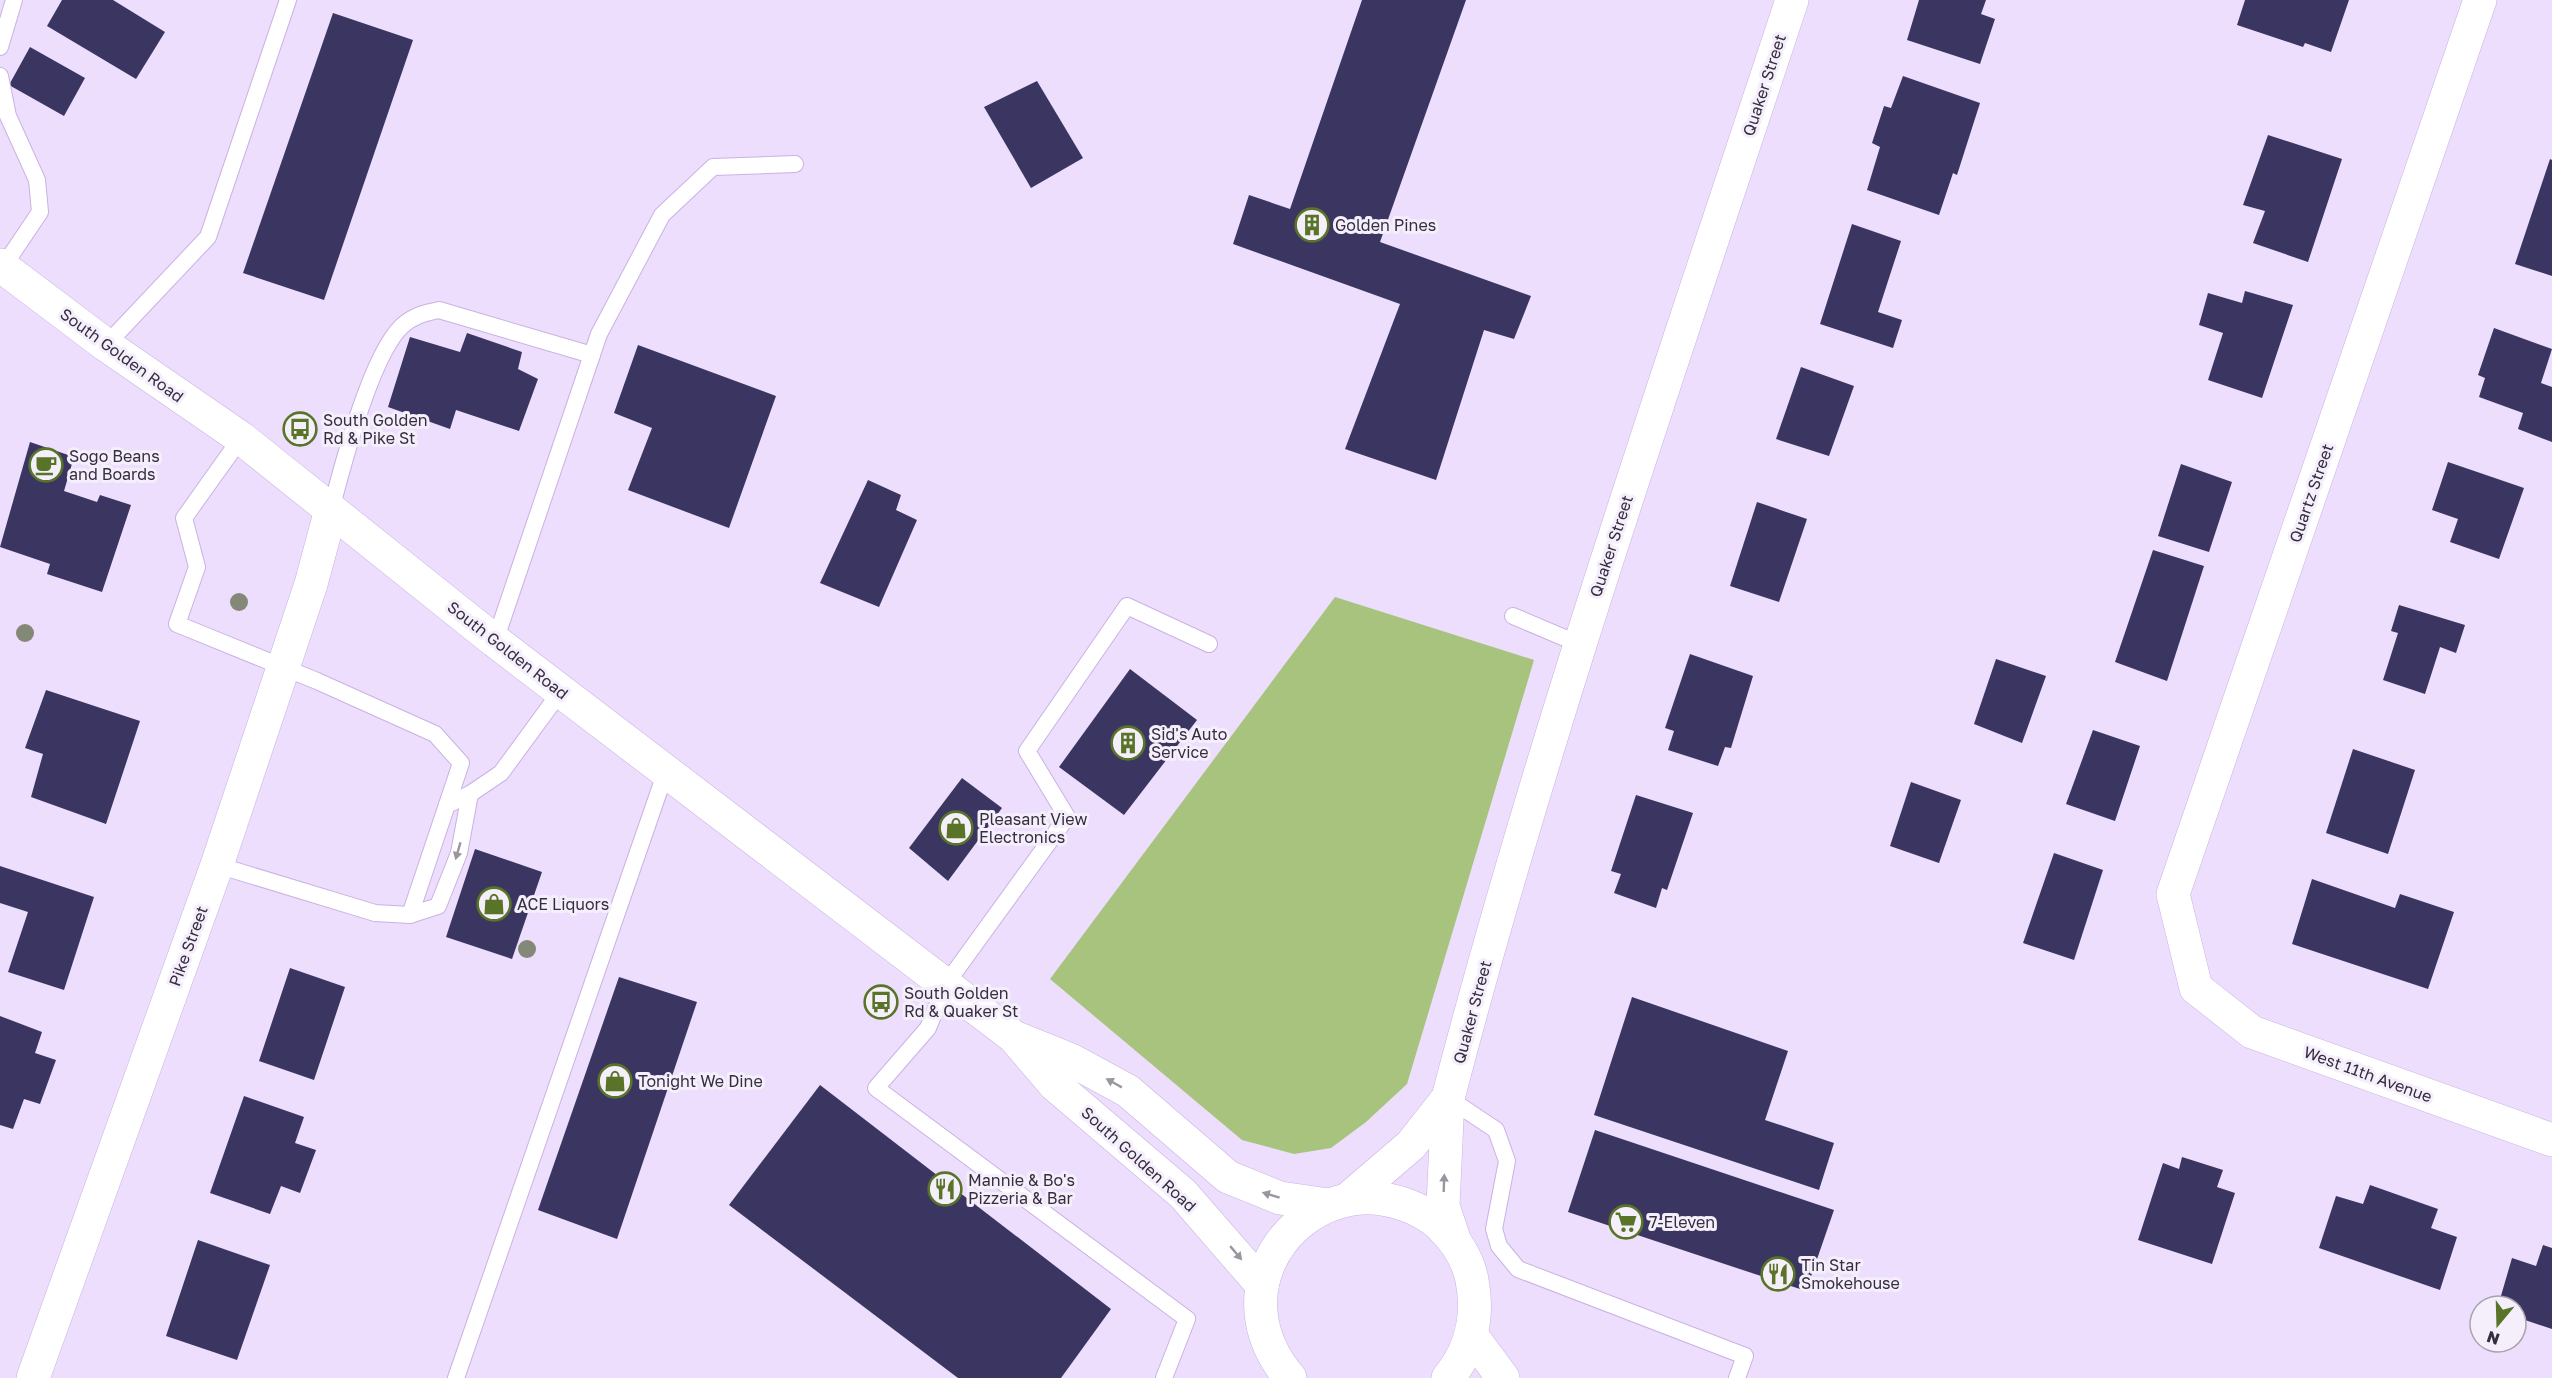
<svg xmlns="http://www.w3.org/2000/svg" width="2552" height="1378" font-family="'Golos Text',sans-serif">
<rect width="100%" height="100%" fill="#ecdefc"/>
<path fill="#a7c37d" d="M 1335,597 L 1534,660 L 1407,1084 L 1366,1122 L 1331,1148 L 1294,1154 L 1242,1140 L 1050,979 Z"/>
<g fill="#3a3661">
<path d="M 62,0 L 113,0 L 165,32 L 136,79 L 47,26 Z"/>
<path d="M 1362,0 L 1466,0 L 1380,242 L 1531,296 L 1514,339 L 1484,330 L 1436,480 L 1345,449 L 1400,304 L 1233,244 L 1249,195 L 1290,209 Z"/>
<path d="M 1919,0 L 1986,0 L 1981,14 L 1995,19 L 1980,64 L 1907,40 Z"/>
<path d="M 2245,0 L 2349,0 L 2331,52 L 2305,43 L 2303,47 L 2237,25 Z"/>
<path d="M 333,13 L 413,40 L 324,300 L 243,273 Z"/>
<path d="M 30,47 L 85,78 L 64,116 L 9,85 Z"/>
<path d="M 1903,76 L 1980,103 L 1957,175 L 1953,173 L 1939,215 L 1867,190 L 1880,147 L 1872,143 L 1884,106 L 1891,108 Z"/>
<path d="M 1037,81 L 1083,158 L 1031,188 L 984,107 Z"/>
<path d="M 2268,135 L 2342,159 L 2308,262 L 2253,243 L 2265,211 L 2243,205 Z"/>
<path d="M 2550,159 L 2552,160 L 2552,276 L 2515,264 Z"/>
<path d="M 1852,224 L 1901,241 L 1878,312 L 1902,320 L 1893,348 L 1820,324 Z"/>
<path d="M 2245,291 L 2293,305 L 2262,398 L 2208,380 L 2223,333 L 2199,325 L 2208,293 L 2242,303 Z"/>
<path d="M 2494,328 L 2552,349 L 2541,383 L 2552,387 L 2552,442 L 2518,429 L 2523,413 L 2479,397 L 2485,378 L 2478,375 Z"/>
<path d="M 467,333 L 522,352 L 518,369 L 538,379 L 519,431 L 456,410 L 450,429 L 388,407 L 410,337 L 460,352 Z"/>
<path d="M 638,345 L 776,396 L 729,528 L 628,490 L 652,428 L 614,413 Z"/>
<path d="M 1801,367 L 1854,386 L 1829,456 L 1776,439 Z"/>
<path d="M 30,442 L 74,457 L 64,491 L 97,502 L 100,495 L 131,505 L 102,592 L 47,574 L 50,564 L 0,547 Z"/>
<path d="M 2448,462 L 2524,488 L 2499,559 L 2450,542 L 2458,519 L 2432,510 Z"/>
<path d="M 2181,464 L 2232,482 L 2209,552 L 2158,536 Z"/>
<path d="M 868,480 L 901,495 L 896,510 L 917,520 L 879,607 L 820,583 Z"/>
<path d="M 1757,502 L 1807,519 L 1779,602 L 1730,586 Z"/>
<path d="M 2153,550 L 2204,566 L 2167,681 L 2115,662 Z"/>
<path d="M 2399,605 L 2465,625 L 2456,653 L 2440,647 L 2425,694 L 2383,680 L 2398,633 L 2391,631 Z"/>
<path d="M 1690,654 L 1753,676 L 1731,748 L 1725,747 L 1718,766 L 1668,750 L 1674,731 L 1665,728 Z"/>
<path d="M 1996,659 L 2046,676 L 2022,743 L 1974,724 Z"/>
<path d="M 1130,669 L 1197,720 L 1124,815 L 1059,767 Z"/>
<path d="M 46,690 L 140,721 L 106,824 L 31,797 L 43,754 L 25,748 Z"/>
<path d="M 2093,730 L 2140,746 L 2115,821 L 2066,804 Z"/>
<path d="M 2353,749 L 2415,770 L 2388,854 L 2326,833 Z"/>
<path d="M 962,778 L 1002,808 L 948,881 L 909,848 Z"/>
<path d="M 1911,782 L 1961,800 L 1939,863 L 1890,846 Z"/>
<path d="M 1636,795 L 1693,813 L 1667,890 L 1662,888 L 1656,908 L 1614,893 L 1621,874 L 1611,871 Z"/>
<path d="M 475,849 L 542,872 L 512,959 L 446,937 Z"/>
<path d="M 2054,853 L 2103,870 L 2074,960 L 2023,943 Z"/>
<path d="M 0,866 L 94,897 L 64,990 L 8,972 L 28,912 L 0,903 Z"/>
<path d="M 2312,879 L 2395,908 L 2400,894 L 2454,912 L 2428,989 L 2292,944 Z"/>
<path d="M 290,968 L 345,987 L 314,1080 L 259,1061 Z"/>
<path d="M 619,977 L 697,1002 L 617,1239 L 538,1210 Z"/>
<path d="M 1632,997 L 1788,1051 L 1765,1120 L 1834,1143 L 1819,1190 L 1594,1115 Z"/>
<path d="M 0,1016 L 42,1032 L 35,1053 L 56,1060 L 40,1104 L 24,1099 L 13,1129 L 0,1125 Z"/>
<path d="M 820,1085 L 1111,1309 L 1061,1378 L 958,1378 L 729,1205 Z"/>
<path d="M 244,1096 L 304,1117 L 295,1143 L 316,1150 L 300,1193 L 281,1186 L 270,1214 L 210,1193 Z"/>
<path d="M 1595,1130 L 1834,1210 L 1806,1291 L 1568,1212 Z"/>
<path d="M 2182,1157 L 2223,1170 L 2217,1187 L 2235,1193 L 2212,1264 L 2138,1240 L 2163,1163 L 2179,1169 Z"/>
<path d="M 2370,1185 L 2438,1209 L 2431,1228 L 2457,1237 L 2440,1290 L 2319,1248 L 2336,1196 L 2363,1204 Z"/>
<path d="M 198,1240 L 270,1265 L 237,1360 L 166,1336 Z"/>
<path d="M 2543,1245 L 2552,1248 L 2552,1329 L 2516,1317 L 2516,1306 L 2498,1306 L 2512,1258 L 2536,1266 Z"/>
</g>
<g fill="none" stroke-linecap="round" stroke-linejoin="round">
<g stroke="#c9b2e3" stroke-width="18">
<g id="lane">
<path d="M 0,47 L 14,0"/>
<path d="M 0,76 L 8,116 L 37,180 L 40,212 L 3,267"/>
<path d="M 106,345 L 208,237 L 288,0"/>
<path d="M 331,510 C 342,467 371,355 402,326 C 413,316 424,313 439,310 L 592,355"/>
<path d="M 1513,616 L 1579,644"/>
<path d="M 495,641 L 599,334 L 662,215 L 713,167 L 795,164"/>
<path d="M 447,805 L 470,794 L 501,773 L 561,691"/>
<path d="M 217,865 L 375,913 L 410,915 L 461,763 L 435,734 L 317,681 L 177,624 L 197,567 L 184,518 L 241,438"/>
<path d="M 410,915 L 438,906 L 459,853 L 470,794"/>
<path d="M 1448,1098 L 1496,1130 L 1507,1161 L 1494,1229 L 1499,1246 L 1518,1269 L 1745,1356 L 1737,1378"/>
<path d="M 456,1378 L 666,771"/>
<path d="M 1164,1378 L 1187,1319 L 876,1088 L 928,1028 L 946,984 L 1067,817 L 1027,751 L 1127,606 L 1209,644"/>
</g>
</g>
<g stroke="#c9b2e3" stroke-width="34">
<g id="street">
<path d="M 2480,0 L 2173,894 L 2196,988 L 2252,1032 L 2552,1140"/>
<path d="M 1448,1098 C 1545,727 1672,364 1792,0"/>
<path d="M 1348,1199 L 1411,1145 L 1448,1098 L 1443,1206 L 1454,1239"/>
<path d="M 33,1378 L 217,865 L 311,584 L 331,510"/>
</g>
</g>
<g stroke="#c9b2e3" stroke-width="34">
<g id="secondary">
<path d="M 0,265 L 106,345 L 241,438 L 495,641 L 1014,1037 L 1055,1085 L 1183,1194 L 1262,1285"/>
<path d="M 1019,1039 L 1071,1060 L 1128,1091 L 1228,1177 L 1280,1198 L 1329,1205"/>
<path d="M 1472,1336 L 1503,1378"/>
<path d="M 1290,1378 C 1274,1359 1263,1337 1261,1312 C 1255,1243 1322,1186 1388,1200 C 1408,1204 1426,1212 1441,1226 C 1456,1241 1468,1259 1472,1280 C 1479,1317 1472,1349 1448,1378"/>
</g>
</g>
<use href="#lane" stroke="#fff" stroke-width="16"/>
<use href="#street" stroke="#fff" stroke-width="33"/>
<use href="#secondary" stroke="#fff" stroke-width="33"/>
</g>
<g fill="#848877">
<circle cx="239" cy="602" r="9"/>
<circle cx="25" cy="633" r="9"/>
<circle cx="527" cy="949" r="9"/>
</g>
<defs><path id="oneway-solid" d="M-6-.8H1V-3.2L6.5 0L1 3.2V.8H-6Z" transform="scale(1.5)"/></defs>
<g fill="#9a96a0">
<use href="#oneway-solid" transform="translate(458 851) rotate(106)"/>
<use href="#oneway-solid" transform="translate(1114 1083) rotate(-151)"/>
<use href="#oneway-solid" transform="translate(1444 1183) rotate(-88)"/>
<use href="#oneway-solid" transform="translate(1271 1195) rotate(-163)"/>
<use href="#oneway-solid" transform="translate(1236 1253) rotate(50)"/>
</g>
<defs>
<g id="building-ring" transform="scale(1.725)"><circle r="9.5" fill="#f4effa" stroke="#597428" stroke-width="1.5"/><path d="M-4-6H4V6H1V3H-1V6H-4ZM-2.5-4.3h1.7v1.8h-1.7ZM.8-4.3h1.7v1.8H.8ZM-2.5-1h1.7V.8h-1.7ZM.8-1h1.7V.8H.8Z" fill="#597428"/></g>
<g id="bus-ring" transform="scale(1.725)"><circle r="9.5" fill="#f4effa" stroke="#597428" stroke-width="1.5"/><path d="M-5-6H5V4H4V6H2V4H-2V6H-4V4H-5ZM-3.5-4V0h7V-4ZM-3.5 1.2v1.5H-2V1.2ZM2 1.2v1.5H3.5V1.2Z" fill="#597428"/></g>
<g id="cafe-ring" transform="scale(1.725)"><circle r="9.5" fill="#f4effa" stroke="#597428" stroke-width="1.5"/><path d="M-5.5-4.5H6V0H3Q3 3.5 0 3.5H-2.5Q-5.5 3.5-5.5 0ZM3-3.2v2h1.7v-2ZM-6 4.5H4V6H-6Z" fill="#597428"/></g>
<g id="shop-ring" transform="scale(1.725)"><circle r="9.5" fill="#f4effa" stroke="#597428" stroke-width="1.5"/><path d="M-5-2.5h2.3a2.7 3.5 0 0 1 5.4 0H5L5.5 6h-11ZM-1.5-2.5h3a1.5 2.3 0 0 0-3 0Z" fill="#597428"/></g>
<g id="restaurant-ring" transform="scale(1.725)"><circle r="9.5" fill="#f4effa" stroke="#597428" stroke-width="1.5"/><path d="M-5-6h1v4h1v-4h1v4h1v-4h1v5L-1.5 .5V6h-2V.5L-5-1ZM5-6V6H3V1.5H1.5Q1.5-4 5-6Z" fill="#597428"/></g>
<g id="supermarket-ring" transform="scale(1.725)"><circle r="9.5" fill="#f4effa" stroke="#597428" stroke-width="1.5"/><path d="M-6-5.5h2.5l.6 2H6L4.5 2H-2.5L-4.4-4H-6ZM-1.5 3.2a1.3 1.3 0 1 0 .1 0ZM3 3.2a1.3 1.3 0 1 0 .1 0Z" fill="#597428"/></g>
</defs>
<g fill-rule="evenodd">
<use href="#building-ring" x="1312" y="225"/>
<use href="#bus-ring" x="300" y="429"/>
<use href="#cafe-ring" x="46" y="465"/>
<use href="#building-ring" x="1128" y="743"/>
<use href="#shop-ring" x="956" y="828"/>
<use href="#shop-ring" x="494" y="904"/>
<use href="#bus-ring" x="881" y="1002"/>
<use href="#shop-ring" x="615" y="1081"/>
<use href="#restaurant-ring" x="945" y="1189"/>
<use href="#supermarket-ring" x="1626" y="1222"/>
<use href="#restaurant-ring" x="1778" y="1274"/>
</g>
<g text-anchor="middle" stroke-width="6" stroke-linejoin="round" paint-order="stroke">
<g font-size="16" fill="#362d40" stroke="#f4effa">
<text transform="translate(1764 85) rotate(-72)" y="6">Quaker Street</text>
<text transform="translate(122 355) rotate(36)" y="6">South Golden Road</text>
<text transform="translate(2311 493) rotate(-71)" y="6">Quartz Street</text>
<text transform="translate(1611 546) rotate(-72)" y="6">Quaker Street</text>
<text transform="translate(508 650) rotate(38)" y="6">South Golden Road</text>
<text transform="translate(188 946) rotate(-70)" y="6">Pike Street</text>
<text transform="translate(1472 1012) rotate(-75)" y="6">Quaker Street</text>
<text transform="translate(2368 1074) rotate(20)" y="6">West 11th Avenue</text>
<text transform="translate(1139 1159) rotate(42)" y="6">South Golden Road</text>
</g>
<g font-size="16" fill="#362d40" stroke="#f4effa" text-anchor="start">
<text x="1335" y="231">Golden Pines</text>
<text x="323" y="426">South Golden<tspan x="323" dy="18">Rd &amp; Pike St</tspan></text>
<text x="69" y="462">Sogo Beans<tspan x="69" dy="18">and Boards</tspan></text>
<text x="1151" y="740">Sid's Auto<tspan x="1151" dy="18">Service</tspan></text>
<text x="979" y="825">Pleasant View<tspan x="979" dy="18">Electronics</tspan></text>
<text x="517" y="910">ACE Liquors</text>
<text x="904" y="999">South Golden<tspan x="904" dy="18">Rd &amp; Quaker St</tspan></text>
<text x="638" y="1087">Tonight We Dine</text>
<text x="968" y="1186">Mannie &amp; Bo's<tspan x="968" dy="18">Pizzeria &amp; Bar</tspan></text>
<text x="1649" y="1228">7-Eleven</text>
<text x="1801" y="1271">Tin Star<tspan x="1801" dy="18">Smokehouse</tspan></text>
</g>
</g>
<g transform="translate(2498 1324) rotate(199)"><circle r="28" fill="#f4effa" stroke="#a8a1b0" stroke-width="1.5"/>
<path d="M0-4.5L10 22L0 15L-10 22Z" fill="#597428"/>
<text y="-9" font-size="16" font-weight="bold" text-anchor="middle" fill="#362d40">N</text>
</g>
</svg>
